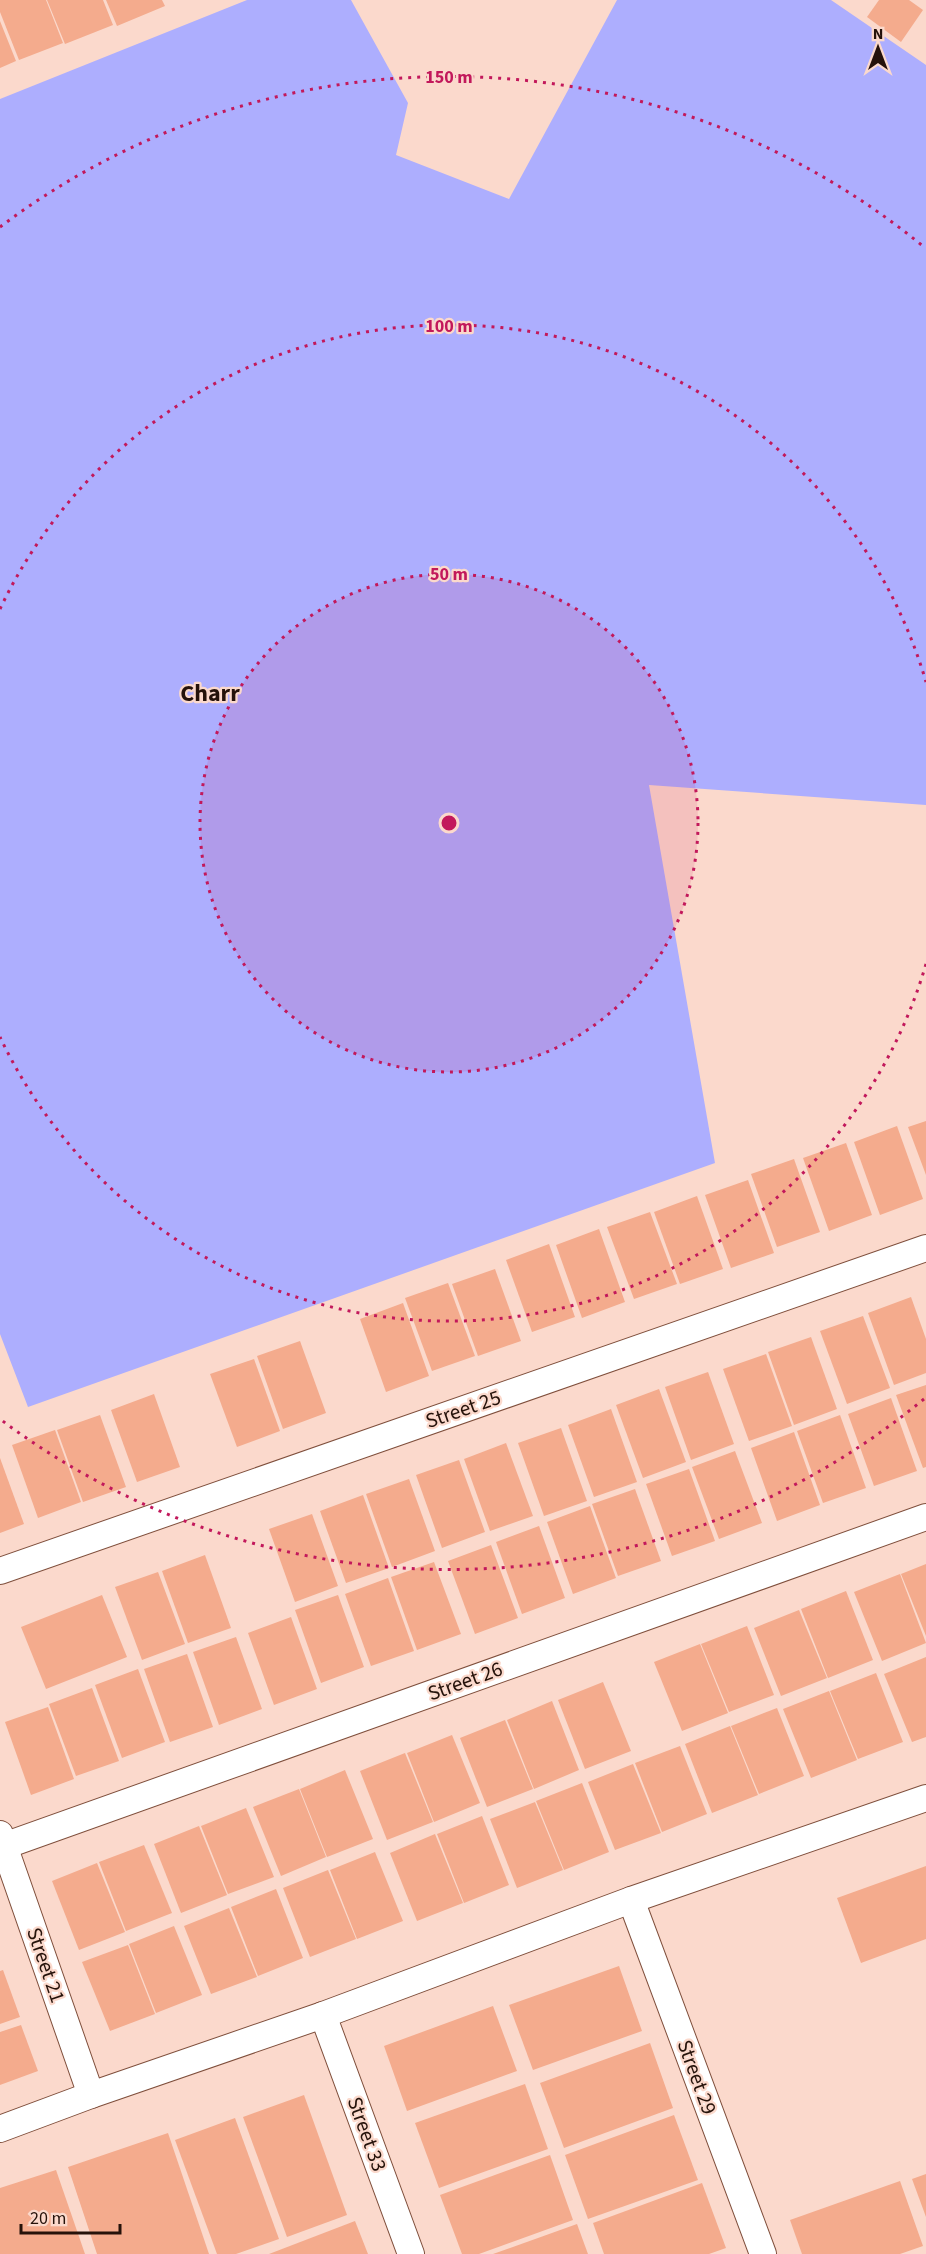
<svg xmlns="http://www.w3.org/2000/svg" width="926" height="2254" font-family="'Source Sans 3',sans-serif">
<rect width="100%" height="100%" fill="#fbd9cc"/>
<path fill="#adaefe" d="M 247,0 L 351,0 L 408,103 L 396,155 L 509,199 L 617,0 L 831,0 L 926,65 L 926,805 L 649,785 L 715,1163 L 28,1407 L 0,1334 L 0,99 Z"/>
<g fill="#f4ab8d">
<path d="M 0,0 L 46,0 L 63,43 L 19,60 L 0,12 Z"/>
<path d="M 47,0 L 103,0 L 113,25 L 65,44 Z"/>
<path d="M 106,0 L 162,0 L 165,6 L 117,26 Z"/>
<path d="M 879,0 L 909,0 L 923,10 L 901,42 L 867,17 Z"/>
<path d="M 0,21 L 16,61 L 0,68 Z"/>
<path d="M 926,1121 L 926,1175 L 908,1127 Z"/>
<path d="M 897,1126 L 923,1199 L 880,1215 L 854,1142 Z"/>
<path d="M 846,1143 L 872,1215 L 829,1231 L 803,1158 Z"/>
<path d="M 794,1159 L 820,1232 L 777,1247 L 751,1174 Z"/>
<path d="M 748,1180 L 774,1253 L 731,1268 L 705,1195 Z"/>
<path d="M 697,1196 L 723,1269 L 680,1284 L 654,1212 Z"/>
<path d="M 650,1212 L 677,1284 L 634,1299 L 607,1227 Z"/>
<path d="M 599,1229 L 625,1302 L 582,1318 L 556,1245 Z"/>
<path d="M 549,1244 L 575,1317 L 532,1332 L 506,1260 Z"/>
<path d="M 495,1269 L 521,1341 L 478,1356 L 452,1284 Z"/>
<path d="M 448,1283 L 475,1356 L 432,1371 L 405,1298 Z"/>
<path d="M 911,1297 L 926,1339 L 926,1373 L 894,1385 L 868,1313 Z"/>
<path d="M 403,1303 L 429,1376 L 386,1392 L 360,1319 Z"/>
<path d="M 863,1316 L 890,1388 L 847,1404 L 820,1331 Z"/>
<path d="M 811,1337 L 837,1409 L 794,1425 L 768,1352 Z"/>
<path d="M 300,1341 L 326,1413 L 283,1429 L 257,1356 Z"/>
<path d="M 766,1354 L 792,1426 L 749,1441 L 723,1369 Z"/>
<path d="M 254,1359 L 280,1431 L 237,1447 L 210,1374 Z"/>
<path d="M 708,1372 L 734,1444 L 691,1460 L 665,1387 Z"/>
<path d="M 926,1385 L 926,1467 L 923,1468 L 896,1395 Z"/>
<path d="M 659,1389 L 686,1462 L 643,1478 L 616,1405 Z"/>
<path d="M 154,1394 L 180,1467 L 137,1482 L 111,1410 Z"/>
<path d="M 891,1398 L 917,1471 L 874,1486 L 848,1414 Z"/>
<path d="M 611,1409 L 637,1482 L 594,1497 L 568,1425 Z"/>
<path d="M 100,1415 L 126,1487 L 83,1502 L 57,1430 Z"/>
<path d="M 840,1415 L 866,1488 L 823,1503 L 797,1431 Z"/>
<path d="M 561,1428 L 587,1501 L 544,1516 L 518,1443 Z"/>
<path d="M 55,1430 L 81,1502 L 38,1518 L 12,1445 Z"/>
<path d="M 794,1432 L 820,1505 L 777,1521 L 751,1448 Z"/>
<path d="M 506,1443 L 533,1516 L 490,1531 L 464,1459 Z"/>
<path d="M 735,1451 L 762,1523 L 719,1539 L 692,1467 Z"/>
<path d="M 0,1458 L 24,1524 L 0,1533 Z"/>
<path d="M 459,1460 L 485,1532 L 442,1548 L 416,1475 Z"/>
<path d="M 689,1469 L 715,1541 L 672,1556 L 646,1484 Z"/>
<path d="M 409,1479 L 435,1551 L 392,1567 L 366,1494 Z"/>
<path d="M 635,1489 L 661,1561 L 618,1576 L 592,1504 Z"/>
<path d="M 363,1495 L 389,1568 L 346,1583 L 320,1511 Z"/>
<path d="M 590,1506 L 616,1578 L 573,1594 L 547,1522 Z"/>
<path d="M 312,1514 L 338,1586 L 295,1602 L 269,1529 Z"/>
<path d="M 539,1526 L 565,1598 L 522,1614 L 496,1542 Z"/>
<path d="M 491,1545 L 518,1618 L 475,1634 L 448,1561 Z"/>
<path d="M 205,1555 L 231,1628 L 188,1643 L 162,1571 Z"/>
<path d="M 434,1562 L 461,1634 L 417,1650 L 391,1577 Z"/>
<path d="M 926,1564 L 926,1636 L 901,1574 Z"/>
<path d="M 158,1572 L 185,1644 L 142,1660 L 115,1587 Z"/>
<path d="M 900,1574 L 926,1643 L 882,1661 L 854,1592 Z"/>
<path d="M 388,1578 L 414,1651 L 371,1666 L 345,1594 Z"/>
<path d="M 846,1591 L 873,1660 L 828,1678 L 801,1609 Z"/>
<path d="M 102,1595 L 127,1657 L 46,1689 L 21,1627 Z"/>
<path d="M 338,1595 L 364,1667 L 321,1683 L 295,1610 Z"/>
<path d="M 799,1610 L 827,1678 L 781,1696 L 754,1628 Z"/>
<path d="M 291,1617 L 317,1689 L 274,1705 L 248,1633 Z"/>
<path d="M 747,1626 L 774,1695 L 729,1712 L 701,1644 Z"/>
<path d="M 236,1637 L 262,1709 L 219,1725 L 193,1652 Z"/>
<path d="M 700,1644 L 728,1713 L 682,1731 L 654,1662 Z"/>
<path d="M 187,1654 L 213,1727 L 170,1742 L 144,1669 Z"/>
<path d="M 926,1657 L 926,1737 L 912,1742 L 884,1674 Z"/>
<path d="M 138,1669 L 165,1742 L 122,1758 L 95,1685 Z"/>
<path d="M 876,1673 L 903,1742 L 858,1759 L 830,1691 Z"/>
<path d="M 603,1682 L 631,1751 L 585,1769 L 558,1700 Z"/>
<path d="M 92,1688 L 119,1761 L 76,1776 L 49,1704 Z"/>
<path d="M 829,1691 L 857,1760 L 811,1778 L 783,1709 Z"/>
<path d="M 552,1701 L 579,1770 L 534,1789 L 507,1720 Z"/>
<path d="M 48,1707 L 74,1779 L 31,1795 L 5,1722 Z"/>
<path d="M 777,1708 L 804,1776 L 759,1794 L 731,1726 Z"/>
<path d="M 505,1720 L 533,1789 L 487,1807 L 460,1738 Z"/>
<path d="M 730,1726 L 758,1795 L 712,1813 L 685,1744 Z"/>
<path d="M 452,1735 L 480,1803 L 434,1822 L 407,1753 Z"/>
<path d="M 680,1746 L 707,1814 L 662,1832 L 635,1763 Z"/>
<path d="M 405,1753 L 433,1822 L 387,1840 L 360,1771 Z"/>
<path d="M 633,1764 L 661,1833 L 615,1850 L 588,1782 Z"/>
<path d="M 345,1770 L 373,1839 L 327,1857 L 300,1789 Z"/>
<path d="M 582,1783 L 609,1852 L 564,1870 L 536,1801 Z"/>
<path d="M 299,1789 L 326,1857 L 281,1876 L 253,1807 Z"/>
<path d="M 535,1802 L 563,1870 L 517,1888 L 490,1819 Z"/>
<path d="M 246,1808 L 274,1877 L 228,1894 L 201,1826 Z"/>
<path d="M 482,1816 L 509,1885 L 464,1903 L 437,1834 Z"/>
<path d="M 199,1826 L 227,1895 L 181,1913 L 154,1844 Z"/>
<path d="M 435,1834 L 463,1903 L 417,1921 L 390,1853 Z"/>
<path d="M 144,1845 L 172,1913 L 126,1931 L 99,1862 Z"/>
<path d="M 375,1852 L 403,1921 L 357,1939 L 330,1870 Z"/>
<path d="M 97,1863 L 125,1932 L 79,1950 L 52,1881 Z"/>
<path d="M 926,1866 L 926,1939 L 861,1963 L 837,1898 Z"/>
<path d="M 328,1870 L 356,1939 L 310,1957 L 283,1888 Z"/>
<path d="M 276,1889 L 303,1958 L 258,1976 L 231,1907 Z"/>
<path d="M 229,1908 L 257,1977 L 211,1994 L 184,1926 Z"/>
<path d="M 174,1926 L 202,1995 L 156,2013 L 129,1944 Z"/>
<path d="M 128,1945 L 155,2014 L 110,2031 L 82,1962 Z"/>
<path d="M 619,1966 L 642,2031 L 533,2070 L 509,2005 Z"/>
<path d="M 3,1970 L 20,2017 L 0,2024 L 0,1971 Z"/>
<path d="M 493,2006 L 517,2071 L 407,2111 L 384,2046 Z"/>
<path d="M 21,2025 L 38,2071 L 0,2085 L 0,2032 Z"/>
<path d="M 650,2043 L 673,2108 L 564,2148 L 540,2083 Z"/>
<path d="M 525,2084 L 548,2149 L 439,2188 L 415,2123 Z"/>
<path d="M 304,2095 L 347,2215 L 287,2237 L 243,2117 Z"/>
<path d="M 674,2115 L 698,2180 L 588,2219 L 565,2155 Z"/>
<path d="M 235,2118 L 279,2239 L 236,2254 L 217,2254 L 175,2140 Z"/>
<path d="M 168,2133 L 209,2254 L 97,2254 L 68,2167 Z"/>
<path d="M 550,2155 L 573,2220 L 479,2254 L 462,2254 L 440,2195 Z"/>
<path d="M 56,2170 L 85,2254 L 0,2254 L 0,2188 Z"/>
<path d="M 926,2174 L 926,2217 L 912,2179 Z"/>
<path d="M 900,2181 L 923,2246 L 900,2254 L 802,2254 L 790,2220 Z"/>
<path d="M 702,2183 L 726,2248 L 709,2254 L 604,2254 L 593,2223 Z"/>
<path d="M 355,2221 L 368,2254 L 269,2254 Z"/>
<path d="M 577,2224 L 588,2254 L 493,2254 Z"/>
</g>
<g fill="none" stroke-linecap="round" stroke-linejoin="round">
<g stroke="#7f4f3c" stroke-width="28">
<g id="minor">
<path d="M 0,1571 L 926,1248"/>
<path d="M 0,1834 L 91,2095"/>
<path d="M 4,1846 L 926,1517"/>
<path d="M 631,1900 L 763,2254"/>
<path d="M 323,2015 L 411,2254"/>
<path d="M 0,2129 L 91,2095 L 323,2015 L 631,1900 L 926,1798"/>
</g>
</g>
<use href="#minor" stroke="#fff" stroke-width="26"/>
</g>
<circle cx="449" cy="823" r="249" fill="#c2185b" fill-opacity=".12"/>
<g fill="none" stroke="#c2185b" stroke-width="3" stroke-dasharray="3 6">
<circle cx="449" cy="823" r="249"/>
<path d="M926 964A497 497 0 0 1 0 1037M0 609A497 497 0 0 1 926 682"/>
<path d="M924 1399A746 746 0 0 1 0 1419M0 227A746 746 0 0 1 924 247"/>
</g>
<g text-anchor="middle" stroke-width="4.5" stroke-linejoin="round" paint-order="stroke">
<g font-size="21" fill="#25120a" stroke="#fbd9cc">
<text transform="translate(463 1409) rotate(-19)" y="7">Street 25</text>
<text transform="translate(465 1681) rotate(-20)" y="7">Street 26</text>
<text transform="translate(46 1965) rotate(71)" y="7">Street 21</text>
<text transform="translate(697 2077) rotate(70)" y="7">Street 29</text>
<text transform="translate(367 2134) rotate(70)" y="7">Street 33</text>
</g>
<g font-size="24" font-weight="bold" fill="#25120a" stroke="#fbd9cc">
<text x="210" y="701">Charr</text>
</g>
</g>
<circle cx="449" cy="823" r="9" fill="#c2185b" stroke="#fbd9cc" stroke-width="3"/>
<g font-size="18" text-anchor="middle" font-weight="bold" fill="#c2185b" stroke="#fbd9cc" stroke-width="4.5" stroke-linejoin="round" paint-order="stroke">
<text x="449" y="83">150 m</text>
<text x="449" y="332">100 m</text>
<text x="449" y="580">50 m</text>
</g>
<g transform="translate(878 48)" stroke="#fbd9cc" stroke-width="4.5" paint-order="stroke">
<path d="M0-4.5L10 22L0 15L-10 22Z" fill="#25120a"/>
<text y="-9" font-size="16" font-weight="bold" text-anchor="middle" fill="#25120a">N</text>
</g>
<path d="M21 2224v9h99v-9" fill="none" stroke="#25120a" stroke-width="3"/>
<text x="30" y="2224" font-size="18" fill="#25120a" stroke="#fbd9cc" stroke-width="4.5" paint-order="stroke">20 m</text>
</svg>
